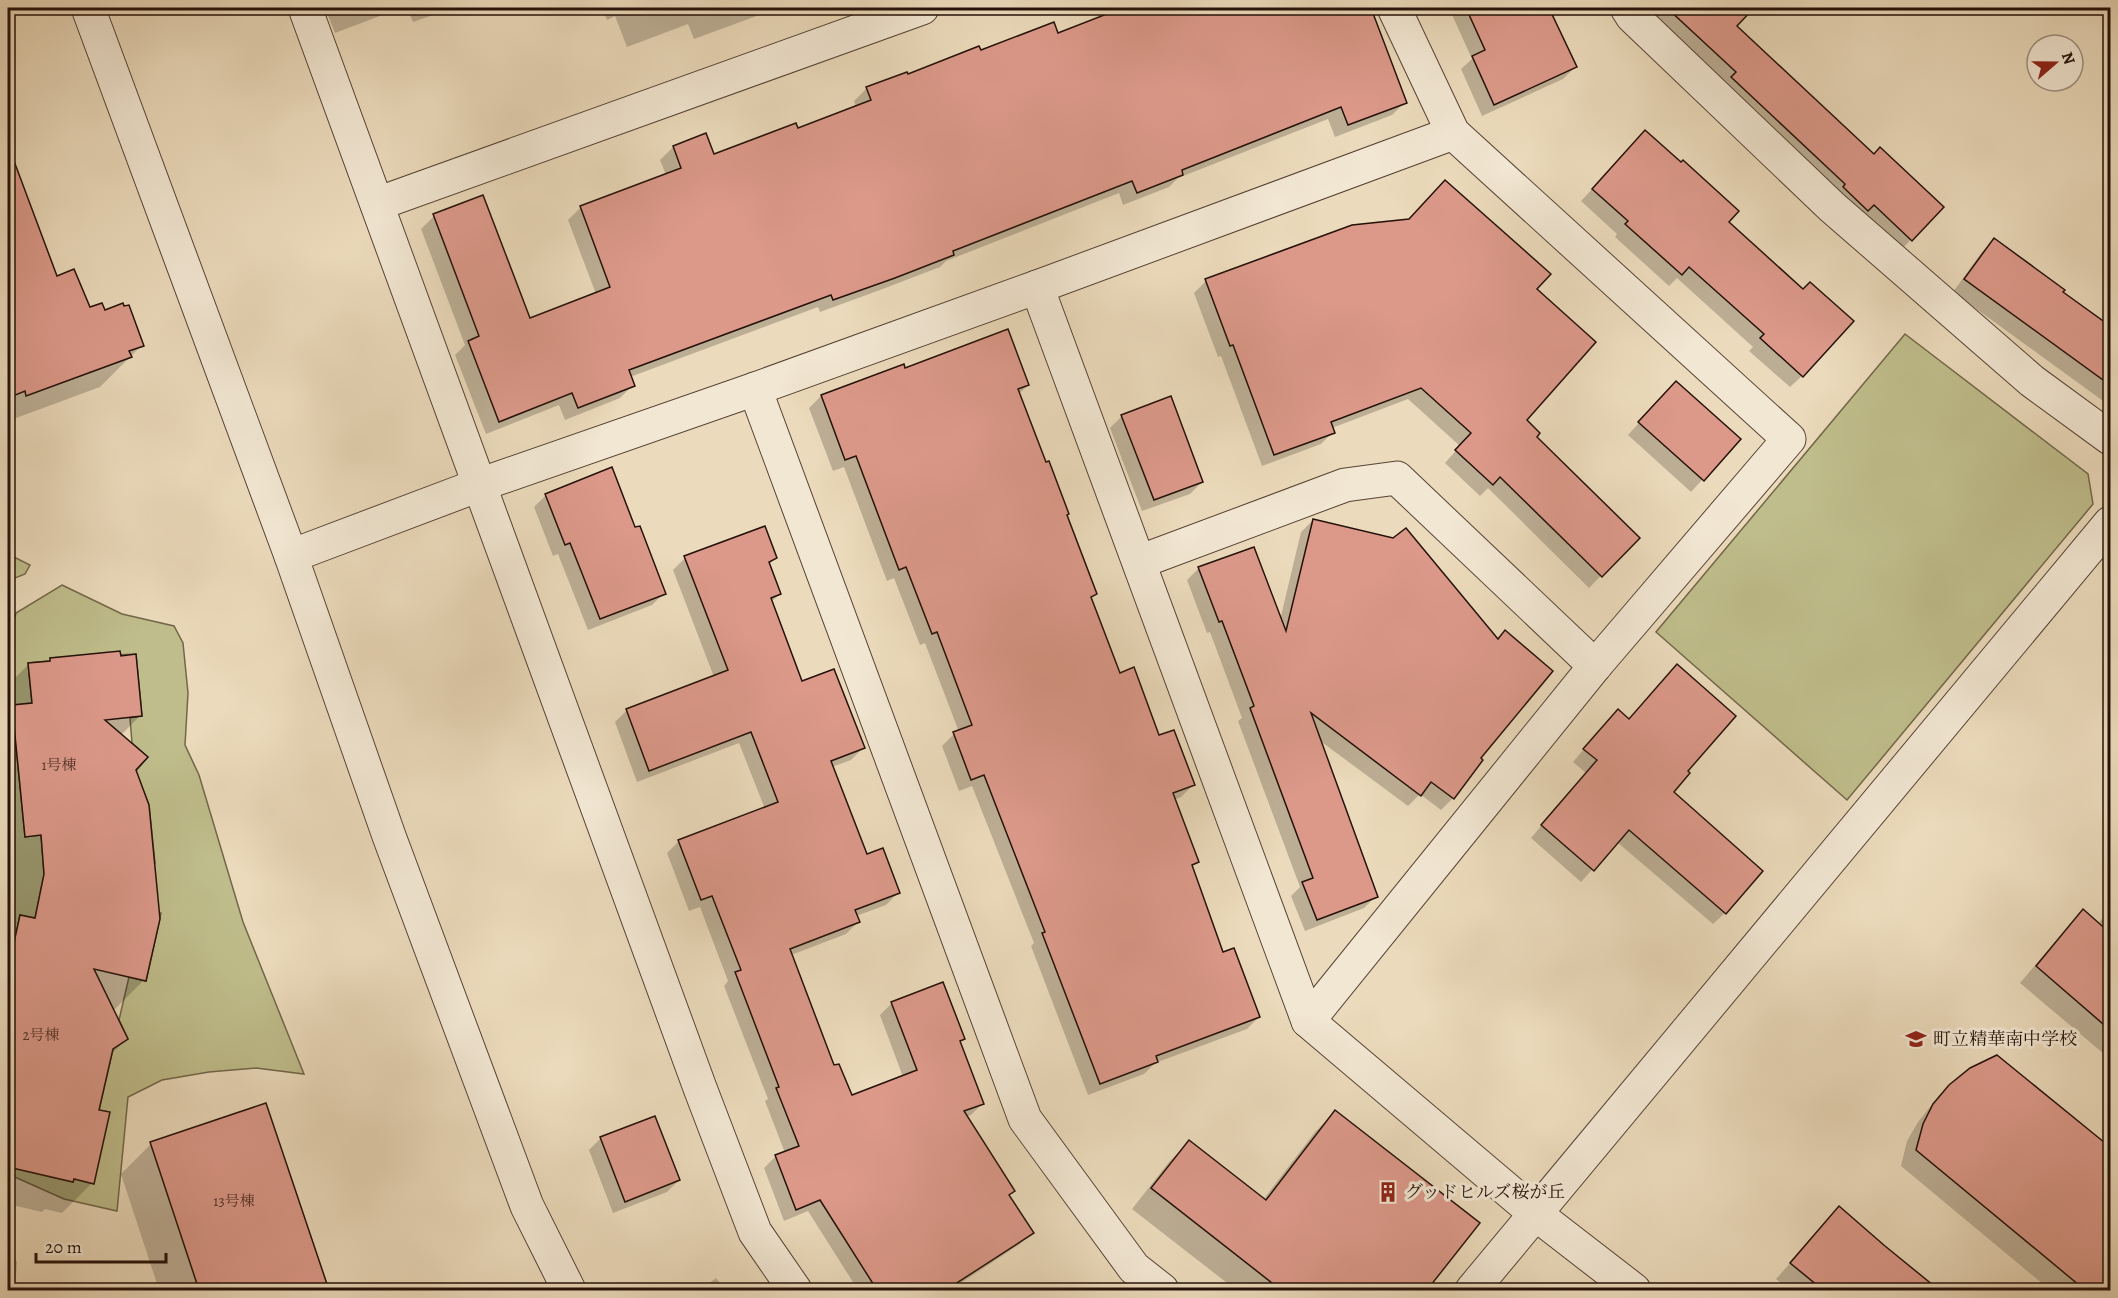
<svg xmlns="http://www.w3.org/2000/svg" width="2118" height="1298" font-family="Alegreya,'Noto Serif JP',serif">
<rect width="100%" height="100%" fill="#ebdabb"/>
<filter id="stains"><feTurbulence type="fractalNoise" baseFrequency=".00333" numOctaves="4"/><feColorMatrix values="0 0 0 0 .2 0 0 0 0 .09 0 0 0 0 .02 0 0 0 .5 -.17"/></filter>
<radialGradient id="worn" r=".72"><stop offset=".6" stop-color="#630" stop-opacity="0"/><stop offset="1" stop-color="#630" stop-opacity=".3"/></radialGradient>
<g fill="#bfbd8b" stroke="#72674a" stroke-width="1.5" fill-rule="evenodd">
<path d="M 1905,334 L 2088,474 L 2093,504 L 1847,800 L 1656,632 Z"/>
<path d="M 8,554 L 30,565 L 25,574 L 8,581 Z"/>
<path d="M 62,585 L 122,614 L 174,626 L 183,643 L 188,693 L 185,745 L 199,775 L 243,922 L 304,1074 L 256,1068 L 209,1072 L 162,1080 L 128,1097 L 117,1211 L 64,1199 L 8,1174 L 8,1167 L 73,1182 L 109,1112 L 99,1110 L 113,1049 L 128,1039 L 119,1020 L 129,977 L 146,981 L 161,913 L 42,885 L 35,919 L 20,915 L 8,970 L 8,892 L 10,878 L 12,815 L 8,785 L 8,645 L 16,613 ZM 136,654 L 142,716 L 130,718 L 132,743 L 148,757 L 135,772 L 149,805 L 155,863 L 44,874 L 41,835 L 25,837 L 12,706 L 32,703 L 28,663 L 50,661 L 50,658 Z"/>
</g>
<g fill="#0003">
<path d="M 325,8 L 401,8 L 335,33 Z"/>
<path d="M 407,8 L 453,8 L 413,22 Z"/>
<path d="M 482,8 L 497,8 L 484,13 Z"/>
<path d="M 602,8 L 778,8 L 694,39 L 688,24 L 627,47 L 615,16 L 607,20 Z"/>
<path d="M 1131,8 L 1356,8 L 1364,28 L 1405,102 L 1392,115 L 1335,137 L 1328,119 L 1178,178 L 1169,187 L 1123,205 L 1119,193 L 946,261 L 940,267 L 880,290 L 820,312 L 818,307 L 630,377 L 633,385 L 620,398 L 565,420 L 559,405 L 486,434 L 455,355 L 465,345 L 421,229 L 434,216 L 529,320 L 596,294 L 568,220 L 581,207 L 666,175 L 660,160 L 673,147 L 705,135 L 713,156 L 797,130 L 856,107 L 854,101 L 867,88 L 980,52 L 1057,34 Z"/>
<path d="M 1449,8 L 1549,8 L 1575,67 L 1563,79 L 1482,116 L 1461,69 L 1472,59 Z"/>
<path d="M 1648,8 L 1750,8 L 1735,26 L 1873,156 L 1942,207 L 1899,252 L 1652,17 Z"/>
<path d="M 1645,132 L 1727,222 L 1802,376 L 1790,387 L 1749,351 L 1753,347 L 1677,278 L 1669,286 L 1615,237 L 1617,234 L 1581,201 Z"/>
<path d="M 8,148 L 56,278 L 89,309 L 104,311 L 142,345 L 100,387 L 8,421 Z"/>
<path d="M 1352,226 L 1535,289 L 1525,421 L 1535,437 L 1638,538 L 1589,588 L 1488,488 L 1480,496 L 1445,463 L 1460,446 L 1408,399 L 1332,428 L 1333,432 L 1321,444 L 1262,466 L 1221,356 L 1218,357 L 1194,293 L 1206,281 Z"/>
<path d="M 1994,240 L 2110,328 L 2110,406 L 1953,292 L 1982,252 Z"/>
<path d="M 904,370 L 1028,385 L 1019,394 L 1095,594 L 1090,599 L 1119,674 L 1158,737 L 1193,785 L 1181,797 L 1174,800 L 1197,861 L 1191,868 L 1222,954 L 1259,1017 L 1247,1029 L 1155,1063 L 1144,1074 L 1088,1095 L 1031,946 L 1034,943 L 972,786 L 959,791 L 942,746 L 954,734 L 959,732 L 925,643 L 920,645 L 894,578 L 887,581 L 844,467 L 833,471 L 809,408 L 821,396 Z"/>
<path d="M 1664,395 L 1739,439 L 1691,492 L 1628,435 Z"/>
<path d="M 1122,416 L 1202,482 L 1190,494 L 1142,511 L 1110,428 Z"/>
<path d="M 546,495 L 635,529 L 664,593 L 652,605 L 588,630 L 558,554 L 553,556 L 534,507 Z"/>
<path d="M 1313,520 L 1479,759 L 1453,798 L 1441,810 L 1420,794 L 1408,806 L 1319,740 L 1376,896 L 1364,908 L 1305,931 L 1291,896 L 1300,887 L 1238,721 L 1242,718 L 1210,632 L 1207,633 L 1187,580 L 1199,568 L 1280,620 L 1301,532 Z"/>
<path d="M 685,558 L 776,558 L 768,565 L 780,594 L 771,602 L 802,683 L 863,748 L 851,760 L 832,767 L 866,856 L 898,893 L 886,905 L 856,916 L 858,922 L 846,934 L 791,955 L 833,1067 L 851,1097 L 903,1077 L 880,1015 L 892,1003 L 963,1038 L 959,1043 L 983,1103 L 971,1115 L 966,1117 L 1008,1196 L 1032,1232 L 1020,1244 L 950,1290 L 858,1290 L 808,1211 L 784,1221 L 764,1168 L 776,1156 L 785,1153 L 765,1101 L 768,1099 L 724,986 L 728,981 L 700,907 L 689,911 L 667,853 L 679,841 L 765,809 L 739,743 L 637,782 L 615,722 L 627,710 L 714,677 L 673,570 Z"/>
<path d="M 50,660 L 140,716 L 121,735 L 135,770 L 144,980 L 113,1011 L 127,1039 L 110,1055 L 98,1111 L 92,1183 L 62,1213 L 45,1209 L 42,1212 L 8,1204 L 8,930 L 10,928 L 14,906 L 11,865 L 8,865 L 8,685 L 29,664 L 48,662 Z"/>
<path d="M 1606,723 L 1672,792 L 1725,913 L 1713,924 L 1617,842 L 1581,882 L 1531,838 L 1586,773 L 1573,762 Z"/>
<path d="M 2110,908 L 2110,1059 L 2020,983 L 2067,928 L 2083,911 L 2098,924 Z"/>
<path d="M 1996,1057 L 2110,1150 L 2110,1273 L 2096,1290 L 2050,1290 L 1901,1166 L 1907,1141 L 1918,1122 L 1934,1102 L 1950,1086 Z"/>
<path d="M 265,1105 L 327,1290 L 159,1290 L 121,1174 L 151,1144 Z"/>
<path d="M 1335,1112 L 1478,1224 L 1426,1290 L 1236,1290 L 1132,1209 L 1169,1162 L 1189,1142 L 1263,1200 L 1315,1132 Z"/>
<path d="M 601,1138 L 679,1180 L 667,1192 L 613,1213 L 589,1150 Z"/>
<path d="M 1839,1208 L 1936,1290 L 1789,1290 L 1776,1279 Z"/>
<path d="M 8,1260 L 17,1261 L 15,1290 L 8,1290 Z"/>
<path d="M 716,1278 L 726,1290 L 700,1290 Z"/>
</g>
<g fill="#dc998a" stroke="#241109" stroke-width="1.5">
<path d="M 1122,8 L 1371,8 L 1407,103 L 1348,125 L 1341,107 L 1182,170 L 1183,175 L 1137,193 L 1132,181 L 953,251 L 954,255 L 895,278 L 833,300 L 831,295 L 629,370 L 635,386 L 578,408 L 572,393 L 499,422 L 468,341 L 479,336 L 433,214 L 483,195 L 530,318 L 610,287 L 580,206 L 681,168 L 673,146 L 706,133 L 714,154 L 796,123 L 798,128 L 871,100 L 866,87 L 907,72 L 908,74 L 979,46 L 981,50 L 1054,22 L 1058,33 Z"/>
<path d="M 1466,8 L 1549,8 L 1577,67 L 1494,105 L 1472,56 L 1485,50 Z"/>
<path d="M 1667,8 L 1754,8 L 1737,26 L 1874,154 L 1880,147 L 1944,207 L 1912,241 L 1874,205 L 1868,211 L 1843,187 L 1845,184 L 1731,77 L 1736,72 Z"/>
<path d="M 1645,130 L 1681,162 L 1683,160 L 1739,211 L 1729,222 L 1803,289 L 1810,282 L 1854,321 L 1803,377 L 1760,338 L 1764,334 L 1689,267 L 1682,275 L 1625,224 L 1628,221 L 1592,189 Z"/>
<path d="M 11,153 L 57,276 L 74,269 L 90,307 L 102,303 L 105,310 L 123,303 L 124,306 L 129,305 L 144,346 L 129,351 L 132,357 L 26,396 L 25,391 L 8,398 L 8,154 Z"/>
<path d="M 1445,180 L 1551,274 L 1537,289 L 1596,342 L 1527,420 L 1540,433 L 1537,437 L 1640,538 L 1602,577 L 1500,477 L 1493,485 L 1455,450 L 1471,433 L 1421,388 L 1331,422 L 1335,433 L 1274,455 L 1233,345 L 1230,346 L 1205,279 L 1352,225 L 1409,219 Z"/>
<path d="M 1994,238 L 2065,290 L 2063,292 L 2110,326 L 2110,385 L 1964,279 Z"/>
<path d="M 1008,329 L 1029,385 L 1018,389 L 1046,462 L 1049,461 L 1069,514 L 1067,515 L 1097,594 L 1091,597 L 1120,673 L 1134,667 L 1159,735 L 1174,730 L 1195,785 L 1173,793 L 1199,862 L 1192,865 L 1223,952 L 1234,948 L 1260,1017 L 1156,1056 L 1158,1062 L 1100,1084 L 1042,933 L 1045,932 L 984,775 L 971,780 L 953,732 L 972,725 L 937,632 L 932,634 L 906,567 L 899,570 L 856,456 L 845,460 L 821,395 L 904,364 L 905,368 Z"/>
<path d="M 1676,381 L 1741,439 L 1704,481 L 1638,422 Z"/>
<path d="M 1171,396 L 1203,482 L 1154,500 L 1121,415 Z"/>
<path d="M 612,467 L 635,527 L 640,526 L 666,594 L 600,619 L 570,543 L 565,545 L 545,494 Z"/>
<path d="M 1313,519 L 1393,538 L 1406,528 L 1498,639 L 1505,630 L 1553,671 L 1481,758 L 1483,760 L 1454,799 L 1431,782 L 1421,796 L 1311,713 L 1378,897 L 1317,920 L 1302,882 L 1313,878 L 1250,708 L 1254,706 L 1222,621 L 1219,622 L 1198,567 L 1254,547 L 1286,631 Z"/>
<path d="M 765,526 L 777,558 L 769,562 L 781,594 L 771,598 L 802,681 L 834,669 L 865,748 L 831,761 L 867,854 L 883,848 L 900,893 L 855,910 L 860,922 L 790,949 L 834,1065 L 839,1064 L 852,1095 L 917,1070 L 891,1002 L 943,982 L 965,1039 L 960,1041 L 984,1104 L 964,1111 L 1015,1191 L 1009,1195 L 1034,1233 L 946,1290 L 877,1290 L 820,1200 L 796,1210 L 775,1155 L 799,1146 L 776,1088 L 779,1087 L 735,972 L 741,970 L 712,896 L 701,900 L 678,840 L 778,802 L 751,732 L 649,771 L 626,709 L 728,670 L 684,556 Z"/>
<path d="M 120,651 L 121,656 L 136,654 L 142,716 L 105,720 L 148,757 L 136,770 L 149,805 L 160,919 L 146,981 L 94,969 L 128,1039 L 113,1049 L 99,1110 L 110,1112 L 94,1184 L 74,1179 L 73,1182 L 8,1167 L 8,970 L 20,915 L 35,918 L 44,874 L 41,835 L 25,837 L 12,705 L 32,703 L 28,663 L 50,661 L 50,658 Z"/>
<path d="M 1677,664 L 1736,716 L 1688,771 L 1690,773 L 1674,792 L 1763,871 L 1726,914 L 1629,830 L 1594,871 L 1541,825 L 1597,760 L 1583,749 L 1618,709 L 1629,719 Z"/>
<path d="M 2083,909 L 2110,933 L 2110,1030 L 2036,966 Z"/>
<path d="M 1997,1055 L 2110,1147 L 2110,1276 L 2098,1290 L 2085,1290 L 1916,1150 L 1923,1124 L 1933,1104 L 1949,1085 L 1970,1068 Z"/>
<path d="M 266,1103 L 329,1290 L 199,1290 L 150,1142 Z"/>
<path d="M 1335,1110 L 1480,1223 L 1427,1290 L 1281,1290 L 1151,1188 L 1189,1140 L 1266,1200 Z"/>
<path d="M 655,1116 L 680,1180 L 625,1202 L 600,1137 Z"/>
<path d="M 1839,1206 L 1885,1246 L 1939,1290 L 1823,1290 L 1790,1263 Z"/>
</g>
<g fill="none" stroke-linecap="round" stroke-linejoin="round">
<g stroke="#564336" stroke-width="35">
<g id="minor">
<path d="M 88,8 L 291,556 L 389,836 L 527,1206 L 569,1290"/>
<path d="M 305,8 L 700,1088 L 755,1232 L 795,1290"/>
<path d="M 1627,8 L 1632,16 L 1832,207 L 2032,381 L 2110,438"/>
<path d="M 377,204 L 922,8"/>
<path d="M 1037,287 L 1308,1021 L 1537,1215 L 1634,1290"/>
<path d="M 755,389 L 1025,1119 L 1134,1268 L 1162,1290"/>
<path d="M 291,556 L 479,485 L 755,389 L 1037,287 L 1453,133"/>
<path d="M 1139,562 L 1345,485 L 1397,478 L 1595,666"/>
<path d="M 1308,1021 L 1595,666 L 1789,439 L 1453,133 L 1394,8"/>
<path d="M 1472,1290 L 2110,523"/>
</g>
</g>
<use href="#minor" stroke="#f2e7d3" stroke-width="33"/>
</g>
<defs>
<g id="school-bare" transform="scale(1.62)"><path d="M0-5L7-2L0 1L-7-2ZM-4 1L0 2.5L4 1V4Q0 6-4 4Z" fill="#8f2418" stroke="#f2e7d3" stroke-width="2.5" paint-order="stroke"/></g>
<g id="building-bare" transform="scale(1.62)"><path d="M-4-6H4V6H1V3H-1V6H-4ZM-2.5-4.3h1.7v1.8h-1.7ZM.8-4.3h1.7v1.8H.8ZM-2.5-1h1.7V.8h-1.7ZM.8-1h1.7V.8H.8Z" fill="#8f2418" stroke="#f2e7d3" stroke-width="2.5" paint-order="stroke"/></g>
</defs>
<g fill-rule="evenodd">
<use href="#school-bare" x="1916" y="1039"/>
<use href="#building-bare" x="1388" y="1192"/>
</g>
<g text-anchor="middle" stroke-width="6" stroke-linejoin="round" paint-order="stroke">
<g font-size="15" fill="#523329">
<text x="59" y="770">1号棟</text>
<text x="41" y="1040">2号棟</text>
<text x="234" y="1206">13号棟</text>
</g>
<g font-size="18" fill="#241109" stroke="#f2e7d3" text-anchor="start">
<text x="1933" y="1045">町立精華南中学校</text>
<text x="1405" y="1198">グッドヒルズ桜が丘</text>
</g>
</g>
<rect width="2118" height="1298" fill="none" stroke="#ebdabb" stroke-width="30"/>
<rect x="9" y="9" width="2100" height="1280" fill="none" stroke="#241109" stroke-width="3"/>
<rect x="15" y="15" width="2088" height="1268" fill="none" stroke="#241109" stroke-width="1.5"/>
<g transform="translate(2055 63) rotate(70)"><circle r="28" fill="#f2e7d3" stroke="#a09182" stroke-width="1.5"/>
<path d="M0-4.5L10 22L0 15L-10 22Z" fill="#8f2418"/>
<text y="-9" font-size="16" font-weight="bold" text-anchor="middle" fill="#241109">N</text>
</g>
<path d="M36 1253v9h130v-9" fill="none" stroke="#241109" stroke-width="3"/>
<text x="45" y="1253" font-size="18" fill="#241109" stroke="#f2e7d3" stroke-width="4.5" paint-order="stroke">20 m</text>
<rect width="100%" height="100%" filter="url(#stains)"/>
<rect width="100%" height="100%" fill="url(#worn)"/>
</svg>
